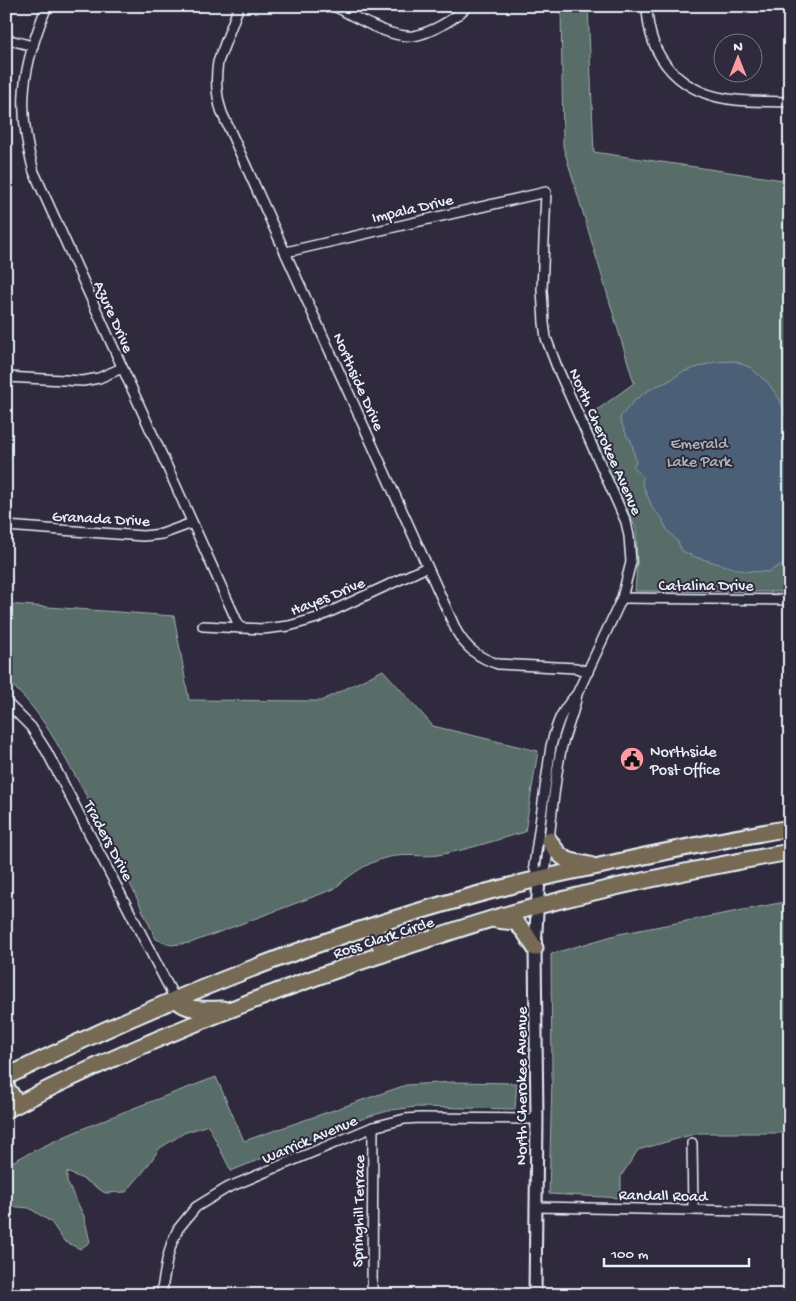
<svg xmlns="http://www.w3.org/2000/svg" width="796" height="1301" font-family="'Gochi Hand',sans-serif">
<rect width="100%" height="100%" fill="#2f2a3d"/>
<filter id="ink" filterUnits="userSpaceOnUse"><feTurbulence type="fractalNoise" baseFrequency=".02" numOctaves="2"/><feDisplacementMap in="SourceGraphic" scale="10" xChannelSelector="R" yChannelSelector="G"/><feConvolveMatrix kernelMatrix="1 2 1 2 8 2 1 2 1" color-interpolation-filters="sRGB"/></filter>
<g filter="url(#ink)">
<g fill="#596d67" stroke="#a0afb0">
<path d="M 561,6 L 588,6 L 594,152 L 790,181 L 790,592 L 635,591 L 637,564 L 636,529 L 593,437 L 586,418 L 634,383 L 563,146 Z"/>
<path d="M 6,604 L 174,616 L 189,700 L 321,701 L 383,670 L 433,726 L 538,751 L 525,832 C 498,839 471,849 443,854 C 428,858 413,854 397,856 C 373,858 352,873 334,889 L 190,943 L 171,945 L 156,939 C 128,880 102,821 69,765 C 52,734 34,703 6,680 Z"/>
<path d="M 790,901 L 790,1133 L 698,1133 L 638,1150 L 621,1176 L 621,1198 L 549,1194 L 552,1078 L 551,954 L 619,934 Z"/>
<path d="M 216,1077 L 244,1141 L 406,1085 L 452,1082 L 517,1083 L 515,1109 L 415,1107 L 392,1110 L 370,1116 L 332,1130 L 231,1171 L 208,1125 L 184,1133 L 160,1148 L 144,1171 L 126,1192 L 105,1193 L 85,1180 L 67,1172 L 67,1182 L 84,1216 L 90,1242 L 80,1249 L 64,1241 L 51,1222 L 29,1208 L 7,1206 L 6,1208 L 6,1165 C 73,1129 145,1104 216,1077 Z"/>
</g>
<path fill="#4b6176" stroke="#8a9baa" d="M 735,361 L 751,368 L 768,383 L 780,400 L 790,427 L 790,560 L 768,572 L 744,571 L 695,557 L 682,551 L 678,542 L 668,531 L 663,522 L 663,519 L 653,509 L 642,483 L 643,477 L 633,466 L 636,462 L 631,440 L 628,438 L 620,420 L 621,416 L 636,399 L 654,387 L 669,381 L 682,372 L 715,362 Z"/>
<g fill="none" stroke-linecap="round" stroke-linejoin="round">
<g stroke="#e8f1f8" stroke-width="12">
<g id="minor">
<path d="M 47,6 C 22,67 16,108 34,172 L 240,628"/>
<path d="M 239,6 L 218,62 C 215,80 216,95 222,113 L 457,632 C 467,649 479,658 498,664 L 576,668 L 588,672"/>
<path d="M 334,6 C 356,17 389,38 413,36 C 424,34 433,30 442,25 C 451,20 460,14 467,6"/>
<path d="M 647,6 C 648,60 682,95 736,100 C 753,102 772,101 790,102"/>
<path d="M 6,39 L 33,46"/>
<path d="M 286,252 L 546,192 L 542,290 L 544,323 L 546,338 L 557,367 L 626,522 L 629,536 L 631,562 L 622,598 L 577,694 C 574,714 565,731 561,750 C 553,788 551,828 546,866 L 539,878"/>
<path d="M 6,377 L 83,381 L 99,378 L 122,368"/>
<path d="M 6,526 L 143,536 L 162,534 L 192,523"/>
<path d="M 622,598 L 790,600"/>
<path d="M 203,626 L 263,629 L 289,626 L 317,618 L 427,567"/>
<path d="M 6,702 L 31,727 L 47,752 L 175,999"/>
<path d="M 539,878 L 534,866 L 551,746 C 557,724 560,712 576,695"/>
<path d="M 692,1143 L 693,1210"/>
<path d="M 536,1207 L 790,1212"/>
<path d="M 11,1294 L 11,1295"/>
<path d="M 161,1295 L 167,1260 L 172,1242 L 178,1229 L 196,1207 L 227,1188 L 373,1127 L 405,1119 L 420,1118 L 537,1119"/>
<path d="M 372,1295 L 373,1127"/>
</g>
</g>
<g stroke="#e8f1f8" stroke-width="15">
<path id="tertiary" d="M 535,1295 L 537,1119 L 535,948 L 539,878"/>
</g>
<g stroke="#e8f1f8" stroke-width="19">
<g id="trunk">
<path d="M 549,840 C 562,861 566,861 590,865"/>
<path d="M 496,920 L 515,922 L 524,931 L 535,948"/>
<path d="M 374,926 L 383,954"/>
<path d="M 175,999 C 189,1012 205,1009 223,1009"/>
<path d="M 6,1077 C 175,993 354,923 538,879 C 558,874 578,870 599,866 C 662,852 726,839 790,828"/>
<path d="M 6,1087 L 18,1104"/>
<path d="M 6,1110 C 131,1046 262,994 395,950 C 442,935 489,918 538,906 C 621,884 705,867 790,852"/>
</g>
</g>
<use href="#minor" stroke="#2f2a3d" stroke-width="9"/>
<use href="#tertiary" stroke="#2f2a3d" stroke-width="11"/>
<use href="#trunk" stroke="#766a54" stroke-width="15"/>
</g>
</g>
<defs>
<g id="civic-disc" transform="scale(1.25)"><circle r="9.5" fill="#ff9aa2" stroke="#2f2a3d"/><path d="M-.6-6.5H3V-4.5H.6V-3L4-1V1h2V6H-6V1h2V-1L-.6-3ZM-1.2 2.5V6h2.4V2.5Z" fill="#111"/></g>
</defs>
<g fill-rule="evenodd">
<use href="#civic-disc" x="632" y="759"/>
</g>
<g text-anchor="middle" stroke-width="4" stroke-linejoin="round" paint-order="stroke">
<g font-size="16" fill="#e8f1f8" stroke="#2f2a3d">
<text transform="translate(412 207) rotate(-13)" y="6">Impala Drive</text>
<text transform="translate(115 316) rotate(66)" y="6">Azure Drive</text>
<text transform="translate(360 381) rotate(66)" y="6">Northside Drive</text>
<text transform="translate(607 441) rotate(66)" y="6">North Cherokee Avenue</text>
<text transform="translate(101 517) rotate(3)" y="6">Granada Drive</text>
<text x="706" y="590">Catalina Drive</text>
<text transform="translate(327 595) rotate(-22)" y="6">Hayes Drive</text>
<text transform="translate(110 840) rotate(62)" y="6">Traders Drive</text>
<text transform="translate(383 936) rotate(-18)" y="6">Ross Clark Circle</text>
<text transform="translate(520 1086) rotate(-90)" y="6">North Cherokee Avenue</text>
<text transform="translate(309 1138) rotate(-23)" y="6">Warrick Avenue</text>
<text transform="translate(663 1194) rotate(1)" y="6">Randall Road</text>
<text transform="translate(357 1211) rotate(-89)" y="6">Springhill Terrace</text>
</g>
<g font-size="16" fill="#a8b6b7" stroke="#2f2a3d">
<text x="699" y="448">Emerald<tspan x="699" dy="18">Lake Park</tspan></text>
</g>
<g font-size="16" fill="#e8f1f8" stroke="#2f2a3d" text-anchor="start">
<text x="650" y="756">Northside<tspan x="650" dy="18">Post Office</tspan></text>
</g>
</g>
<rect width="796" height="1301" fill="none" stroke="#2f2a3d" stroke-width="25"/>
<rect x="12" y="12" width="771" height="1276" fill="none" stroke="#e8f1f8" stroke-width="2" filter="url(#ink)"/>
<g transform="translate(738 58)"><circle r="24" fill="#2f2a3d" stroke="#797a88"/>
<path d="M0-4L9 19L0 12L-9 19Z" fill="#ff9aa2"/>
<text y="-8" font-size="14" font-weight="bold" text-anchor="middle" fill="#e8f1f8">N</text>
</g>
<path d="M604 1258v8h145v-8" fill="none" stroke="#e8f1f8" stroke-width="2.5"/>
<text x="611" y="1258" font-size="15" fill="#e8f1f8" stroke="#2f2a3d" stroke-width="4" paint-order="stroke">100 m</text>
</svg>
